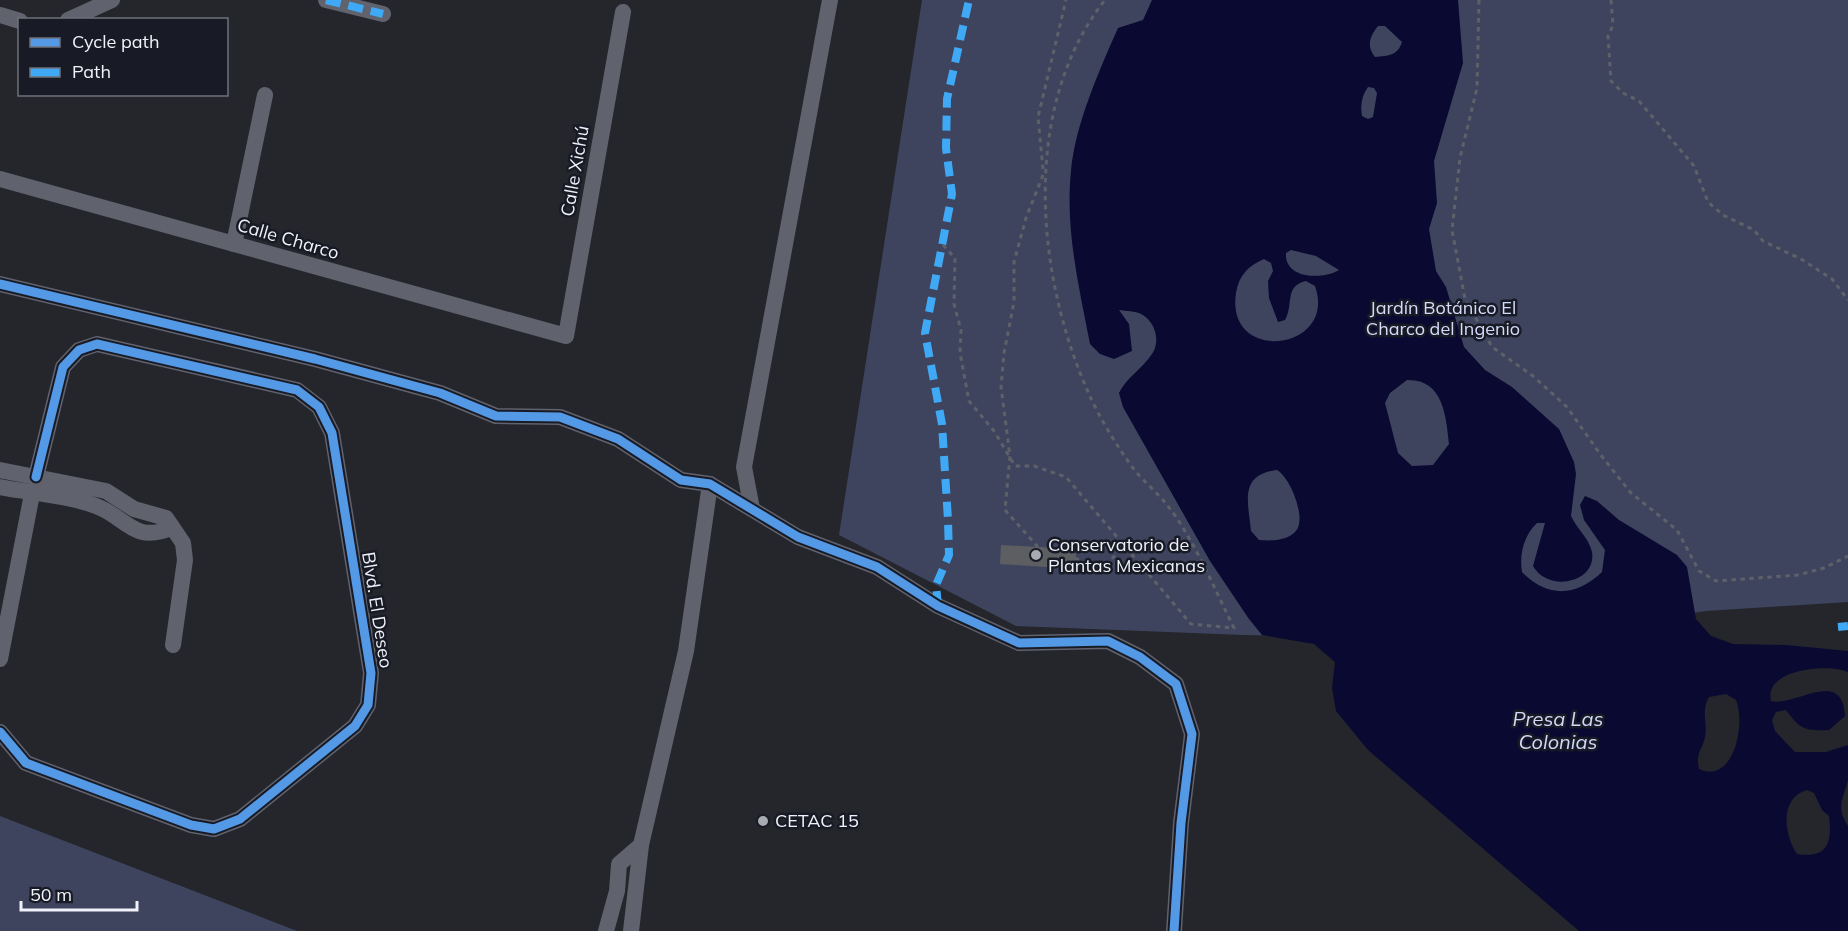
<svg xmlns="http://www.w3.org/2000/svg" width="1848" height="931" font-family="Mulish,sans-serif">
<rect width="100%" height="100%" fill="#24262c"/>
<g fill="#3e445e">
<path d="M 922,0 L 1848,0 L 1848,602 L 1706,611 L 1554,633 L 1441,639 L 1243,635 L 1016,626 L 839,535 Z"/>
<path d="M 0,816 L 297,931 L 0,931 Z"/>
</g>
<path fill="#0a0931" fill-rule="evenodd" d="M 1152,0 L 1458,0 L 1463,63 L 1434,161 L 1437,203 L 1429,229 L 1436,271 L 1446,287 L 1464,347 L 1485,370 L 1512,387 L 1559,429 L 1574,462 L 1576,474 L 1571,516 C 1577,529 1589,538 1592,552 C 1597,583 1548,593 1533,566 L 1545,523 L 1537,523 C 1524,535 1519,554 1522,572 C 1547,598 1576,597 1602,572 L 1605,550 L 1584,520 L 1580,505 L 1585,496 L 1597,501 L 1619,520 L 1677,555 L 1687,567 L 1696,619 L 1711,636 L 1733,644 L 1786,645 L 1848,651 L 1848,672 C 1828,663 1763,669 1771,701 C 1794,708 1842,666 1845,716 L 1829,730 C 1804,731 1800,729 1786,710 L 1776,712 L 1772,720 L 1775,731 L 1795,752 L 1826,752 L 1848,745 C 1848,756 1848,769 1848,780 C 1844,798 1835,806 1848,826 L 1848,931 L 1579,931 L 1368,750 L 1336,711 L 1332,688 L 1335,662 L 1314,644 L 1262,635 L 1249,619 L 1210,561 L 1123,407 L 1119,393 C 1127,377 1142,369 1152,354 C 1161,341 1155,321 1141,314 C 1136,311 1125,311 1119,310 L 1129,324 L 1132,351 L 1114,359 L 1100,354 L 1090,344 C 1079,287 1065,230 1071,171 C 1075,125 1099,71 1118,28 L 1143,20 ZM 1378,26 L 1385,26 L 1402,42 C 1398,55 1389,56 1375,57 C 1366,46 1370,36 1378,26 ZM 1368,87 L 1374,88 L 1377,93 L 1373,117 L 1368,119 L 1362,116 C 1360,105 1362,95 1368,87 ZM 1291,250 L 1316,256 L 1339,270 C 1323,280 1284,279 1286,253 ZM 1264,259 L 1271,263 L 1273,271 L 1268,281 L 1269,298 L 1278,322 L 1285,320 C 1294,304 1284,286 1306,281 L 1315,286 C 1338,351 1225,365 1236,293 C 1239,275 1248,266 1264,259 ZM 1407,380 C 1443,379 1446,415 1449,444 L 1433,465 L 1412,466 L 1398,453 L 1385,403 L 1390,393 ZM 1277,470 C 1290,477 1308,520 1295,532 C 1286,541 1271,541 1259,540 L 1251,531 C 1248,501 1239,475 1277,470 ZM 1726,694 L 1736,700 C 1746,723 1734,785 1699,769 C 1696,756 1700,752 1704,741 C 1709,725 1700,712 1709,697 ZM 1807,790 L 1814,793 L 1822,810 L 1829,816 C 1832,841 1829,859 1797,854 C 1784,835 1779,798 1807,790 Z"/>
<path fill="#5c5e62" d="M 1001,545 L 1076,549 L 1075,569 L 1000,564 Z"/>
<g fill="none" stroke-linecap="round" stroke-linejoin="round">
<g stroke="#5e6169" stroke-width="3" stroke-dasharray="4.5 4.5" stroke-linecap="butt">
<path d="M 1479,0 L 1477,88 L 1460,158 L 1452,230 L 1465,299 L 1492,347 L 1533,376 L 1567,407 L 1600,454 L 1631,493 L 1677,530 L 1699,571 L 1716,581 L 1798,575 L 1824,568 L 1848,556"/>
<path d="M 1611,0 L 1613,25 L 1608,36 L 1611,81 L 1623,93 L 1639,101 L 1694,166 L 1708,202 L 1723,215 L 1754,230 L 1763,241 L 1801,259 L 1832,279 L 1848,300"/>
<path d="M 1043,169 L 1038,117 L 1066,0"/>
<path d="M 943,245 L 955,258 L 954,304 L 961,330 L 960,353 L 969,401 L 994,431 L 1015,466 L 1034,466 L 1066,477 L 1191,624 L 1234,628 C 1215,590 1193,537 1167,505 C 1157,492 1143,481 1133,468 C 1118,448 1099,417 1089,394 C 1036,277 1020,107 1105,0"/>
<path d="M 1038,547 L 1005,510 L 1010,456 L 1001,387 L 1004,353 L 1014,302 L 1014,262 L 1026,218 L 1043,175"/>
<path d="M 1075,558 L 1099,571 L 1124,547"/>
</g>
<g stroke="#60626e" stroke-width="16">
<path d="M 326,0 L 383,14"/>
<path d="M 0,15 L 20,21"/>
<path d="M 68,20 L 112,0"/>
<path d="M 0,179 L 566,336 L 623,12"/>
<path d="M 234,244 L 265,95"/>
<path d="M 0,284 L 315,359 L 440,393 L 496,416 L 560,417 L 618,439 L 681,480 L 710,484 L 798,537 L 877,567 L 938,606 L 1019,643 L 1108,641 L 1140,657 L 1176,684 L 1192,734 L 1181,823 L 1174,931"/>
<path d="M 0,470 L 106,491 L 134,509 L 166,518 L 183,543 L 185,560 L 173,645"/>
<path d="M 0,487 C 31,493 66,495 96,506 C 125,516 133,544 171,528"/>
<path d="M 752,509 L 744,467 L 830,0"/>
<path d="M 0,659 L 32,494"/>
<path d="M 0,732 L 26,763 L 191,825 L 214,829 L 240,819 L 355,726 L 368,705 L 371,673 L 332,433 L 319,407 L 297,390 L 97,344 L 79,350 L 63,367 L 36,477"/>
<path d="M 606,931 L 617,891 L 619,864 L 641,845"/>
<path d="M 631,931 L 641,845 L 686,651 L 710,484"/>
</g>
<g stroke="#3fa9f5" stroke-width="8" stroke-dasharray="15 8" stroke-linecap="butt">
<path d="M 326,0 L 383,14"/>
<path d="M 938,606 L 936,585 L 949,555 L 948,520 L 942,424 L 925,333 L 952,194 L 946,148 L 947,99 L 969,0"/>
<path d="M 1838,627 L 1848,626"/>
</g>
<g stroke="#181b25" stroke-width="13">
<g id="cycleway">
<path d="M 0,284 L 315,359 L 440,393 L 496,416 L 560,417 L 618,439 L 681,480 L 710,484 L 798,537 L 877,567 L 938,606 L 1019,643 L 1108,641 L 1140,657 L 1176,684 L 1192,734 L 1181,823 L 1174,931"/>
<path d="M 0,732 L 26,763 L 191,825 L 214,829 L 240,819 L 355,726 L 368,705 L 371,673 L 332,433 L 319,407 L 297,390 L 97,344 L 79,350 L 63,367 L 36,477"/>
</g>
</g>
<use href="#cycleway" stroke="#5399e6" stroke-width="9"/>
</g>
<g fill="#a8abb1" stroke="#181b25" stroke-width="2">
<circle cx="1036" cy="555" r="6"/>
<circle cx="763" cy="821" r="6"/>
</g>
<g text-anchor="middle" stroke-width="5" stroke-linejoin="round" paint-order="stroke">
<g font-size="18" fill="#eff2f9" stroke="#181b25">
<text transform="translate(575 171) rotate(-80)" y="6">Calle Xichú</text>
<text transform="translate(288 239) rotate(16)" y="6">Calle Charco</text>
<text transform="translate(377 610) rotate(81)" y="6">Blvd. El Deseo</text>
</g>
<g font-size="18" fill="#d3dbfb" stroke="#181b25">
<text x="1443" y="314">Jardín Botánico El<tspan x="1443" dy="21">Charco del Ingenio</tspan></text>
</g>
<g font-size="18" fill="#eff2f9" stroke="#181b25" text-anchor="start">
<text x="1048" y="551">Conservatorio de<tspan x="1048" dy="21">Plantas Mexicanas</tspan></text>
<text x="775" y="827">CETAC 15</text>
</g>
<g font-size="20" font-style="italic" fill="#d1d9f9" stroke="#181b25">
<text x="1558" y="726">Presa Las<tspan x="1558" dy="23">Colonias</tspan></text>
</g>
</g>
<rect x="18" y="18" width="210" height="78" fill="#181b25" stroke="#6e717a" stroke-width="1.5"/>
<rect x="30" y="38" width="30" height="9" fill="#5399e6" stroke="#6e717a" stroke-width="1.5"/>
<text x="72" y="48" font-size="18" fill="#eff2f9">Cycle path</text>
<rect x="30" y="68" width="30" height="9" fill="#3fa9f5" stroke="#6e717a" stroke-width="1.5"/>
<text x="72" y="78" font-size="18" fill="#eff2f9">Path</text>
<path d="M21 901v9h116v-9" fill="none" stroke="#eff2f9" stroke-width="3"/>
<text x="30" y="901" font-size="18" fill="#eff2f9" stroke="#181b25" stroke-width="4.5" paint-order="stroke">50 m</text>
</svg>
